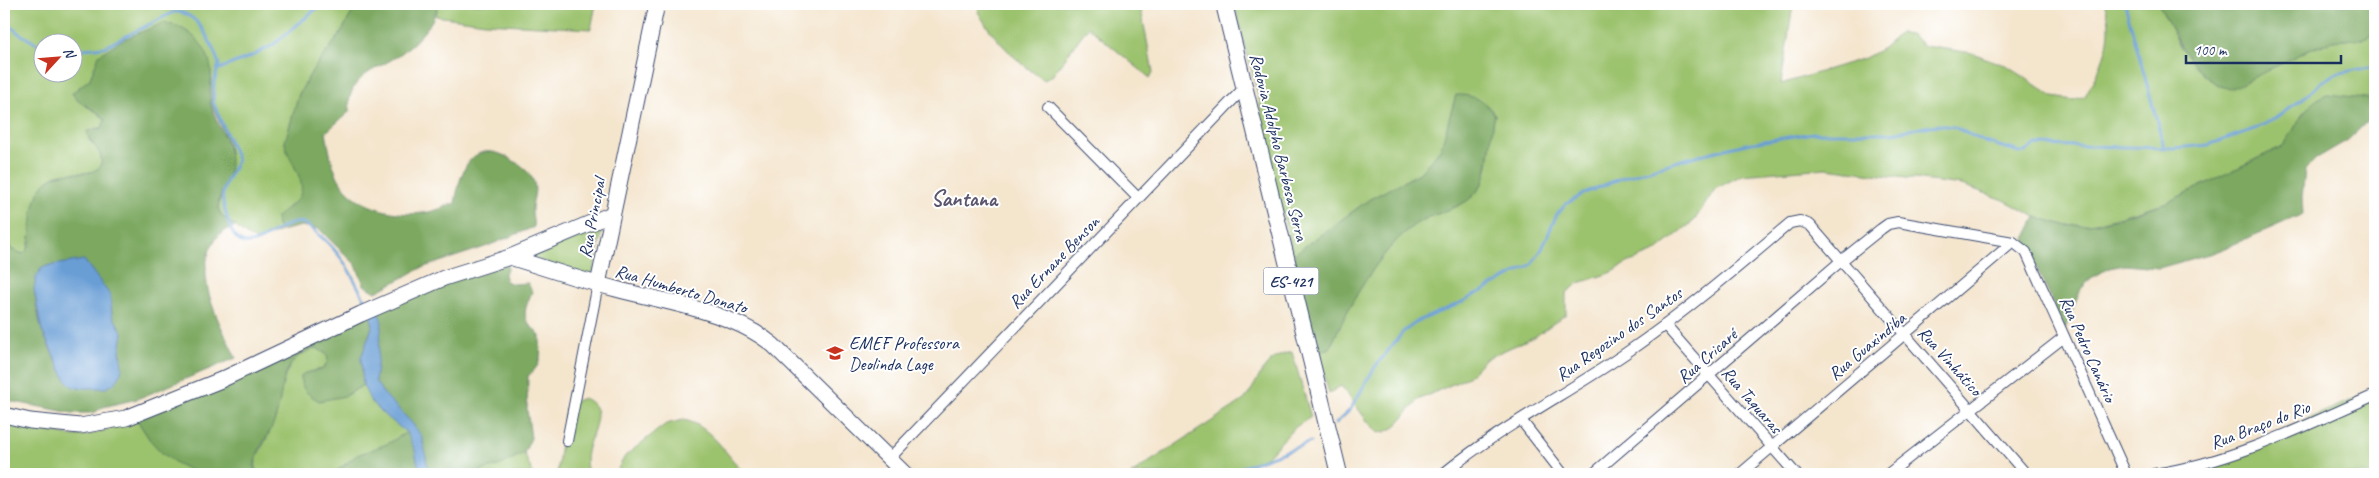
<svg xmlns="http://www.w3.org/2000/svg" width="2379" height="478" font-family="Caveat,sans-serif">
<rect width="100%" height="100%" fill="#fff"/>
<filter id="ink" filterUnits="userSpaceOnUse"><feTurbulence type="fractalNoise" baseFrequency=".02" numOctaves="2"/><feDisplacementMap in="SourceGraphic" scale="10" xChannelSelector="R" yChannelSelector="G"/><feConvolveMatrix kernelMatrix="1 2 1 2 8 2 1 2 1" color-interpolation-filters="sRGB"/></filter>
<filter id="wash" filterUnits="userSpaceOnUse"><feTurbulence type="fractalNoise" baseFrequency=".0096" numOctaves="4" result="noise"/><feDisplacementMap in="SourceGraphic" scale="20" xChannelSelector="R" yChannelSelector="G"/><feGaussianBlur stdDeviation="1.12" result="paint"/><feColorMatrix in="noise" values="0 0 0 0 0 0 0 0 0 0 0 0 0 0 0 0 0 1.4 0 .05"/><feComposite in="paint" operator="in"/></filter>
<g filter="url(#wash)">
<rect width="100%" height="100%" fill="#f4e5cd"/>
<g fill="#9bc26d" stroke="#5b7866" fill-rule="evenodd">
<path d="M 4,4 L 357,4 L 339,36 L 312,71 L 299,94 L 285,142 C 286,159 310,181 299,198 C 296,203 290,204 287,208 C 283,213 280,220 277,226 L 281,231 L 258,240 L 249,237 L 223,217 L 218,209 L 223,185 L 229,176 L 229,157 L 228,143 L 211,103 L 211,69 L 95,65 L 90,79 L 72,93 C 80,108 96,107 105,120 L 102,128 L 95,128 L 88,139 C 97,148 103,153 101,166 L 95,171 L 48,180 L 38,193 L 28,249 L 23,254 L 11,249 L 8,242 L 10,230 L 4,184 ZM 42,42 L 72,42 L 72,72 L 42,72 Z"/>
<path d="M 438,4 L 596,4 L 591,29 L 485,23 L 436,16 Z"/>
<path d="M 981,4 L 1140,4 L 1153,72 L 1150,78 L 1088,27 L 1052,76 L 1044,80 C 1017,62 994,40 978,12 Z"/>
<path d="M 1234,4 L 1793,4 L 1781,84 L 1865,58 L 1883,48 L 1900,33 L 1910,34 L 1925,46 L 1972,53 L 2008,66 L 2053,97 L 2073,100 L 2085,96 C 2100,69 2118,35 2104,4 L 2159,4 L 2180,46 L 2205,77 L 2304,52 L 2333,41 L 2364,38 L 2375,32 L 2375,99 L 2359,98 L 2304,111 L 2293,132 L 2283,146 L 2168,202 L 2097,223 L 2068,226 L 2036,217 L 2004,200 L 1962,185 L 1826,168 L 1742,175 L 1715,189 L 1694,221 L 1655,252 L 1625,264 L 1613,272 L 1579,283 L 1566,293 L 1566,314 L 1536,336 L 1485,359 L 1468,377 L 1418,400 L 1395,427 L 1385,432 L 1379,433 C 1363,420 1355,401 1341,386 L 1329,393 L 1318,353 L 1330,348 C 1347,308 1376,256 1410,228 C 1435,208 1468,213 1483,182 C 1491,165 1490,135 1495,114 L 1456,95 L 1441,148 L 1420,173 L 1370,199 L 1293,255 L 1269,162 L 1259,99 Z"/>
<path d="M 603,226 L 592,278 L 530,257 Z"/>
<path d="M 317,348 L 327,355 L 328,361 L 323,369 L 305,373 L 301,376 L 346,396 L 363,385 C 374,407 390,417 407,432 C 401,436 395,440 389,443 C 366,454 353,456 333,474 L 256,474 C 253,461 261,449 267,438 C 279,415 277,385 291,364 C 297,355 307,351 317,348 Z"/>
<path d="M 1292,352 L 1311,417 L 1294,428 L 1268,456 L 1231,474 L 1131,474 L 1244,400 C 1262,379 1260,358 1292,352 Z"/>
<path d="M 2375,390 L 2375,474 L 2185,474 L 2184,472 Z"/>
<path d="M 584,398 C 617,413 575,445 589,474 L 557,474 L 565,410 L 569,403 Z"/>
<path d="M 4,420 L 70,436 L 89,435 L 137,420 L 150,440 L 198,474 L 6,474 L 4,465 Z"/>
<path d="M 683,420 C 710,424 727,456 745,474 L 615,474 L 625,456 L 658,430 L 666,424 Z"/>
<path d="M 524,453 L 533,474 L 478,474 L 480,471 Z"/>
</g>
<g fill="#7ca860" stroke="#4c6c5f" fill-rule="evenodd">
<path d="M 357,4 L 438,4 C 435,24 415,43 399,55 C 374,72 347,75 349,112 L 326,132 C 329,149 332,170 342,184 C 359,209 400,218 429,212 C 438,210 446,206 455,203 C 460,173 470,137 509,158 C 517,163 527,169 532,178 C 538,188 533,198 532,208 C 532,214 533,221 534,227 L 485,247 L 421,268 L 376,292 L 364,285 L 356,265 L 319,229 L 301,226 L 281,231 L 277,226 L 276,218 C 282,210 294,206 299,197 C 309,181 286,159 285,142 L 299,94 L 312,71 L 339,36 Z"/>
<path d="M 2159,4 L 2375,4 L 2375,32 L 2364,38 L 2333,41 L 2304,52 L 2231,89 C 2195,83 2174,33 2159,4 Z"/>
<path d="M 163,23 C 187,25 209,45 211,70 C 212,81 208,94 211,105 C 218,133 234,141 229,174 C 227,186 215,198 219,211 C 222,218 229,222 236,226 C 231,228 223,231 219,235 C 188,271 220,323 236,358 L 137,399 L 103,407 L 94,413 L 72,413 L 4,400 L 4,184 L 10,230 L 8,242 L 11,249 L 23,254 L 28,249 L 30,241 C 33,211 32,173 72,173 C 84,173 92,174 101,166 C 104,149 89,146 87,131 L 102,128 L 105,120 C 96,107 80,107 72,93 L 90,79 L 99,55 L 120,41 ZM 47,266 L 53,266 L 111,302 L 112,315 L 123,333 L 120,351 L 122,357 L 66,380 C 49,349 31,315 36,278 Z"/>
<path d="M 2328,94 L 2375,99 L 2375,114 L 2348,140 L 2317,158 L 2305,170 L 2302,198 L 2303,214 L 2216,252 L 2159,268 L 2125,265 L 2109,268 L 2092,277 L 2081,289 L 2065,329 L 2029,251 L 2026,237 L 2036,217 L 2068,226 L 2097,223 L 2121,217 L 2168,202 L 2283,146 C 2298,126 2303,103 2328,94 Z"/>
<path d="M 1456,95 C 1473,94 1486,101 1495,115 C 1490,134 1490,166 1483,182 C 1468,213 1435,208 1410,228 C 1376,256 1347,308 1330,348 L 1318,353 L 1293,255 L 1370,199 L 1420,173 L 1441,148 Z"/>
<path d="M 505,262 L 508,268 L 504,275 L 506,281 L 513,284 L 528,283 L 532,292 C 522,315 522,317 540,336 C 540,354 544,363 528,376 L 527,409 L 531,438 L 524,453 L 501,465 L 480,471 L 478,474 L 429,474 L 422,437 L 383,393 L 375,381 L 377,361 L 375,303 Z"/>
<path d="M 368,306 L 373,324 L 361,358 L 363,385 L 345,396 L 319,401 C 308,394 301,391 301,376 L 305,373 L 323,369 L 328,361 L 327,355 L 317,348 C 307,351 296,355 291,364 C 280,380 282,399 276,417 C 271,435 251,454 255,474 L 198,474 L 176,463 L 162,453 L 150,440 L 137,420 Z"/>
<path d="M 407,432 L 415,450 L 420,474 L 333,474 L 357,455 L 387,444 Z"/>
</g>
<g fill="#699ed5" stroke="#42669a">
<path d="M 84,260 L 110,295 L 112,315 L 123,333 L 120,351 L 122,368 L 119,378 L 112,385 L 106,388 L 84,388 L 73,387 L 66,380 L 42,331 L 34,290 L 36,278 L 41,269 L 47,266 Z"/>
<path d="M 375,303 L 382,322 L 375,381 L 383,393 L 412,423 L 422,437 L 429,474 L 420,474 L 415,450 L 407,433 L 381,412 L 370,400 L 363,385 L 361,358 L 373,325 L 368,306 Z"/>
</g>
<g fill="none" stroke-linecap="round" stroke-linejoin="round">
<g stroke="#699ed5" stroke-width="3">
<path d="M 2125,4 L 2164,147"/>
<path d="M 4,19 L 17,32 L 42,47"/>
<path d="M 72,50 L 104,47 L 174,12 C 199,10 212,45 219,64 L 214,82 L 213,102 L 237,159 C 235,171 224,180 223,194 C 221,203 227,215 229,224 C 244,271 279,216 303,223 C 309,225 314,230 318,234 C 345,256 353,278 368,306"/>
<path d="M 219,69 L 252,56 L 273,45 L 322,4"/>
<path d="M 1336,423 L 1350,410 L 1375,367 L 1403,332 L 1418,321 L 1456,305 L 1531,265 L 1542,249 L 1556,216 L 1566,204 L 1587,192 L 1622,178 L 1692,157 L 1746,144 L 1813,133 L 1891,133 L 1937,125 L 1954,127 L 1985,142 L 2020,152 L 2026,152 L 2036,145 L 2174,148 L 2208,145 L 2257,128 L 2276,118 L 2310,93 L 2321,82 L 2335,74 L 2375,66"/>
<path d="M 1224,474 L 1311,442"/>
</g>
</g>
</g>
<g filter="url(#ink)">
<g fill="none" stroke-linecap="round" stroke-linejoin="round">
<g stroke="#3c4a6f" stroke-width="12">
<g id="minor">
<path d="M 1048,107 L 1138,198"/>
<path d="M 1665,325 L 1796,474"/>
<path d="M 1521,420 L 1563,474"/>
<path d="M 567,441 L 598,284"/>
<path d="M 889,459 L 1244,88"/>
<path d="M 1443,474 C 1499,428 1566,394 1626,353 C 1684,313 1737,268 1790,223 L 1800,221 L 1810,225 L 2026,474"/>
<path d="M 1593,474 L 1841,261 L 1881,229 L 1888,224 L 1898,222 L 2013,242 L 2026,252 L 2126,474"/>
<path d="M 1740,474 L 2013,242"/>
<path d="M 1888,474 L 2064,337"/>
<path d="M 2154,474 C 2232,462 2303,427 2375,395"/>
</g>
</g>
<g stroke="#3c4a6f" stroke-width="17">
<g id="secondary">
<path d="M 510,257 C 545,268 580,280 616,289 C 668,303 732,311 773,345 L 905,474"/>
<path d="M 598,284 L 657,4"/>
<path d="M 4,415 L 30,421 L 80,426 L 126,418 L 221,380 L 361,314 L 444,278 L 510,257 L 612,214"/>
</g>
</g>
<g stroke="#3c4a6f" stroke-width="18">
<path id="primary" d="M 1224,4 L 1339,474"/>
</g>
<use href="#minor" stroke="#fff" stroke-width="10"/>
<use href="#secondary" stroke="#fff" stroke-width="15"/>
<use href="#primary" stroke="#fff" stroke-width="16"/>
</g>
</g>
<defs>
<g id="school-bare" transform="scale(1.35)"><path d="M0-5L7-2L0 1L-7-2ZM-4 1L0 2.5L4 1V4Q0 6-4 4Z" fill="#c8321e" stroke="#fff" stroke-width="2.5" paint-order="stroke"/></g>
</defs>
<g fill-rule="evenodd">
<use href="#school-bare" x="835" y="353"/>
</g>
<g text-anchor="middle" stroke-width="4" stroke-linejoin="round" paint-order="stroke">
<rect fill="#fff" stroke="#5f6d8e" stroke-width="1" x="1263.5" y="267.5" width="55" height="27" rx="4"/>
<g font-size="16" font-weight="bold" fill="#1b2f5e">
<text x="1291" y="287">ES-421</text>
</g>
<g font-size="18" fill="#1b2f5e" stroke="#fff">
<text transform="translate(1279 147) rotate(76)" y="6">Rodovia Adolpho Barbosa Serra</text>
<text transform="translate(592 218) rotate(-79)" y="6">Rua Principal</text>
<text transform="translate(1054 262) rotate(-46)" y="6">Rua Ernane Benson</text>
<text transform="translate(681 289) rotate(16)" y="6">Rua Humberto Donato</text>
<text transform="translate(1619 334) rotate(-35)" y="6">Rua Regozino dos Santos</text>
<text transform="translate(1867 346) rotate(-40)" y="6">Rua Guaxindiba</text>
<text transform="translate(2088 349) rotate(66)" y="6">Rua Pedro Canário</text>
<text transform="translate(1707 356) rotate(-41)" y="6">Rua Cricaré</text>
<text transform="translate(1950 361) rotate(48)" y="6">Rua Vinhático</text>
<text transform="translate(1752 400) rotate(49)" y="6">Rua Taquaras</text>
<text transform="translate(2260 425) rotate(-21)" y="6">Rua Braço do Rio</text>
</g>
<g font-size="18" fill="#1b2f5e" stroke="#fff" text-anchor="start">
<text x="849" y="349">EMEF Professora<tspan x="849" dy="21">Deolinda Lage</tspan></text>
</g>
<g font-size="22" font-weight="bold" fill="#5b556d" stroke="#fff">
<text x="964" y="206">Santana</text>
</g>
</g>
<rect width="2379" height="478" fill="none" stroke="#fff" stroke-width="20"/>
<g transform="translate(58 58) rotate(64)"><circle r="24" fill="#ffffff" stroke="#a4acbf"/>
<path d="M0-4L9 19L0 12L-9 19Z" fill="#c8321e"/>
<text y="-8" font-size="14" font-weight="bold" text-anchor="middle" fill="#1b2f5e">N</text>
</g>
<path d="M2186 55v8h155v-8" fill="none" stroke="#1b2f5e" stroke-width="2.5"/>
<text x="2194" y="55" font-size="15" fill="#1b2f5e" stroke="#ffffff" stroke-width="4" paint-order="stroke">100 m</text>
</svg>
